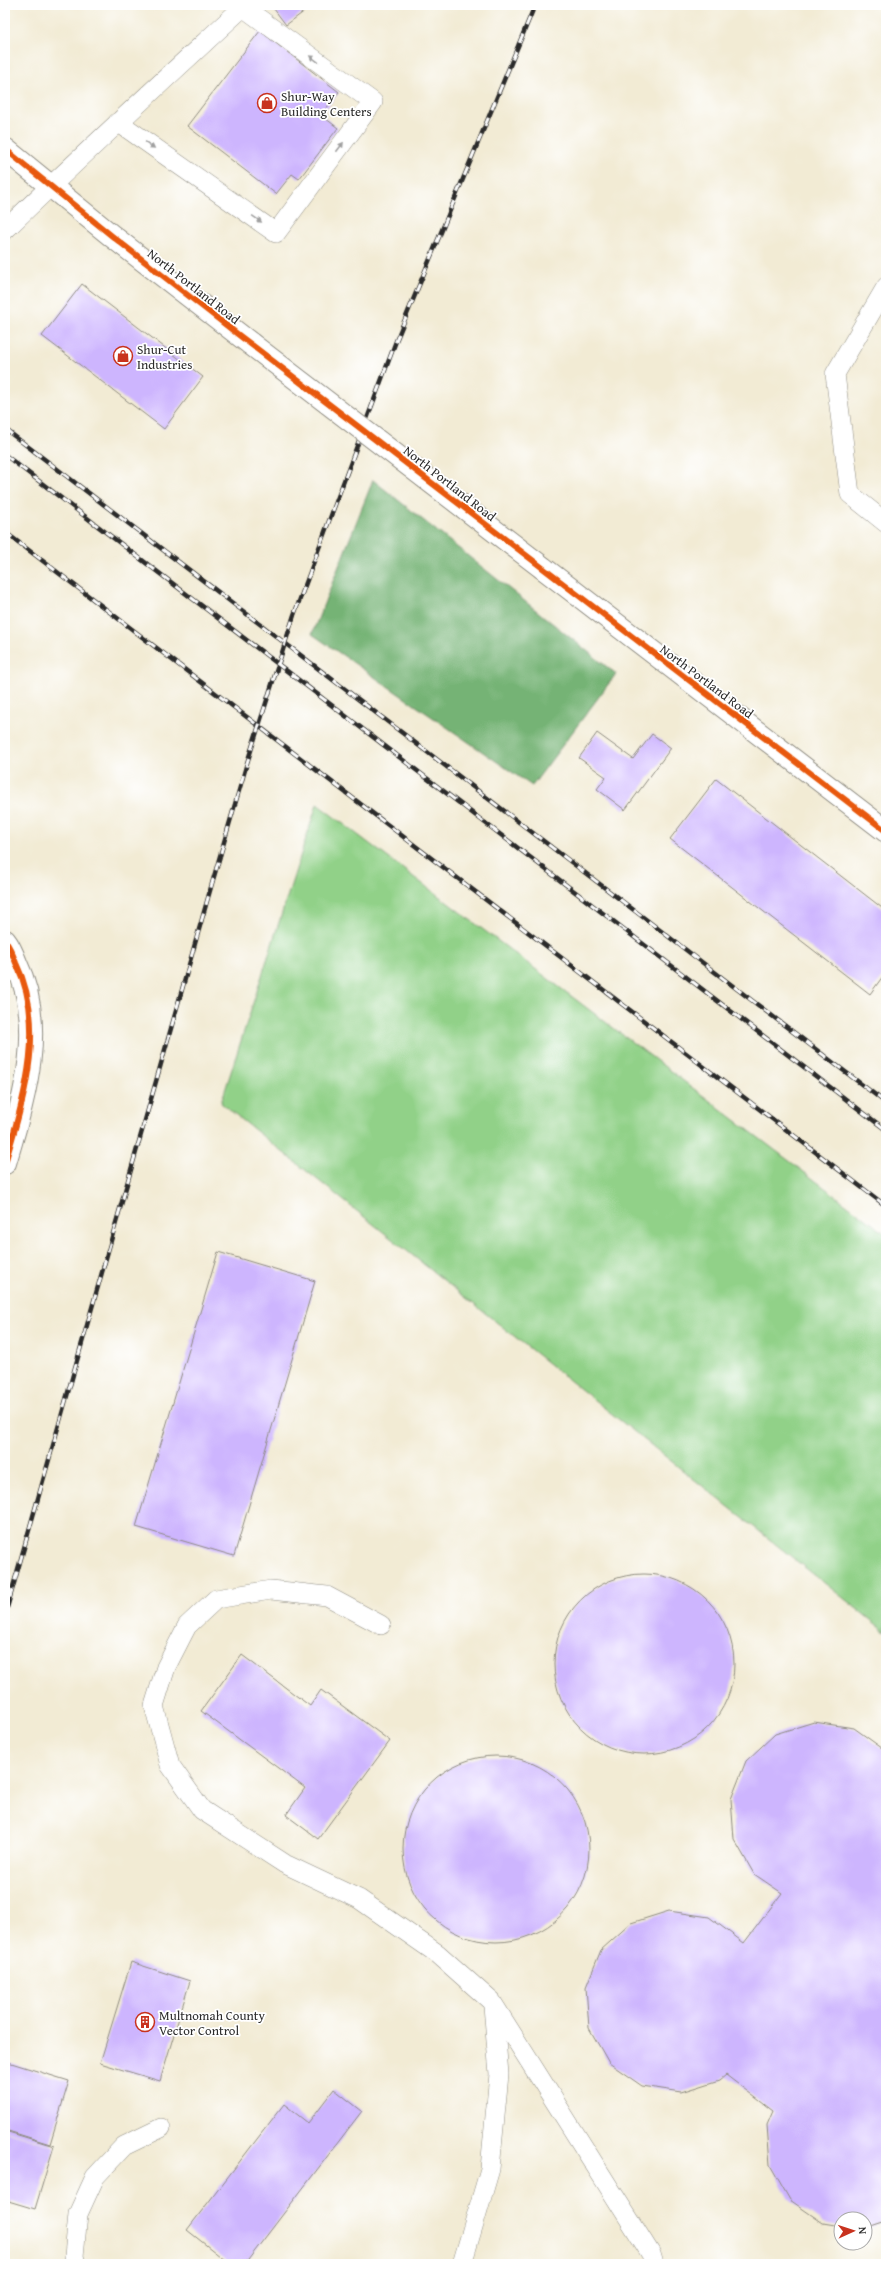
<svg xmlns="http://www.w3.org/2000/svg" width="891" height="2269" font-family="'Gentium Book Plus',serif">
<rect width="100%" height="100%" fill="#fff"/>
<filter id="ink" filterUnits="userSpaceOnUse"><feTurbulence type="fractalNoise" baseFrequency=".025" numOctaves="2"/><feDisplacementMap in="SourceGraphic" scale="8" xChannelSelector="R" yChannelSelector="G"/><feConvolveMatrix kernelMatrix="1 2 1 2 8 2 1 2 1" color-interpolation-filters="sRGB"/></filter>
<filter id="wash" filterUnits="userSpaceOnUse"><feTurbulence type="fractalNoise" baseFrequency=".012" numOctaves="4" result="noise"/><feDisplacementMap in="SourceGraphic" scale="16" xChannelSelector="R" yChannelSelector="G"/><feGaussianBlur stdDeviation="0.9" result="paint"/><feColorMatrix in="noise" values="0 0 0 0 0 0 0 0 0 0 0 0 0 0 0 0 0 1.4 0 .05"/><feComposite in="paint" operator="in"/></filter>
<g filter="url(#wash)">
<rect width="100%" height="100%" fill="#f2ebd4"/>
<path fill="#91d188" stroke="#5e7e5a" d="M 317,804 L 886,1234 L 886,1632 L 221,1103 Z"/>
<path fill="#74b374" stroke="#506f50" d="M 373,480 L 616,674 L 532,786 L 312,634 Z"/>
<g id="blocks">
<g fill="#cdb5fe">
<path d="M 271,5 L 313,5 L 286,25 Z"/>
<path d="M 260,31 L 339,92 L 321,115 L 338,128 L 299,179 L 292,174 L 276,194 L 187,126 Z"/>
<path d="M 82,284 L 203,377 L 164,429 L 42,336 Z"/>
<path d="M 597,733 L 633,759 L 652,734 L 671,748 L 625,810 L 597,789 L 606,777 L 579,758 Z"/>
<path d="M 716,779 L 886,911 L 886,972 L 870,994 L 670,839 Z"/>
<path d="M 218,1252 L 315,1281 L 234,1556 L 136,1527 Z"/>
<circle cx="644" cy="1664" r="90"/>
<path d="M 242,1655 L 310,1706 L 321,1690 L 390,1741 L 318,1839 L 286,1815 L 305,1788 L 201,1711 Z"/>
<path d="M 814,1722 L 854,1728 L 886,1751 L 886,2222 L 865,2229 L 865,2219 L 841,2219 L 841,2226 L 823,2223 L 790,2200 L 770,2165 L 767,2125 L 773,2111 L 726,2075 L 720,2080 L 682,2092 L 642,2086 L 609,2063 L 589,2028 L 586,1987 L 601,1950 L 631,1923 L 669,1911 L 709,1917 L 744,1943 L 782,1893 L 754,1874 L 734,1839 L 731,1799 L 746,1761 L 775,1734 Z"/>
<circle cx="496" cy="1849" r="93"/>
<path d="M 131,1962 L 190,1981 L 160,2081 L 100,2063 Z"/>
<path d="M 5,2061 L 69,2081 L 50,2144 L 5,2130 Z"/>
<path d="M 334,2089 L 362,2111 L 245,2264 L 230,2264 L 187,2230 L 284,2104 L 308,2123 Z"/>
<path d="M 5,2131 L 54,2146 L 35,2209 L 5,2200 Z"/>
</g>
</g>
</g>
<g filter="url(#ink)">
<use href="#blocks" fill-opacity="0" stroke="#8e8b80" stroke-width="1"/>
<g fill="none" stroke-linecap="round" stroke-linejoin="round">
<g stroke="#8e8b80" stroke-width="20">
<g id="service">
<path d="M 5,230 C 83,154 163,81 243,7 L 373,102 L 276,233 L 118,122"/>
<path d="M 886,287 L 835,374 L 850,494 L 886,523"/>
<path d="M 381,1625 L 327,1596 L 271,1590 L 216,1599 L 187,1626 L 166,1667 L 154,1706 L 170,1765 L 202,1810 L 285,1864 L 359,1899 L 438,1954 L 492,2002 L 651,2254 L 654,2264"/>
<path d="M 76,2264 L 74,2256 L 78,2214 L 95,2177 L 124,2146 L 161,2128"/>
<path d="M 462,2264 L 490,2169 L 499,2074 L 493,2006"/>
</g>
</g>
<g stroke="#8e8b80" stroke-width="24">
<path id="minor" d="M 5,941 C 10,947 13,955 16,963 C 47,1027 24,1098 5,1163"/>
</g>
<g stroke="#8e8b80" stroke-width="24">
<g id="secondary">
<path d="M 5,149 L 112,236 L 251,344"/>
<path d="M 543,568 L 886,831"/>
</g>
</g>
<use href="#service" stroke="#fff" stroke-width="19"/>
<use href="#minor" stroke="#fff" stroke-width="22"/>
<use href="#secondary" stroke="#fff" stroke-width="22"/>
<g stroke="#2b2b2b" stroke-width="4.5">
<g id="rail">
<path d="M 5,429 L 886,1103"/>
<path d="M 5,455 L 886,1130"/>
<path d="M 5,532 L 886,1206"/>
<path d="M 5,1615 L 213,880 L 247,763 L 294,615 L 396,341 L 535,5"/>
</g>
</g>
<use href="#rail" stroke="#fff" stroke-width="3" stroke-dasharray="9" stroke-linecap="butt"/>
<g stroke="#8e8b80" stroke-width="24" stroke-linecap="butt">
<path id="secondary-bridge" d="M 251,344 L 543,568"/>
</g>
<use href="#secondary-bridge" stroke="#fff" stroke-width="22"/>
<g stroke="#fff" stroke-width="8">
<g id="cycleway">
<path d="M 5,149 L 112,236 L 240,336 L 886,831"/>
<path d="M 5,941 C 10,947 13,955 16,963 C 47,1027 24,1098 5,1163"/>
</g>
</g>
<use href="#cycleway" stroke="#e8590c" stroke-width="6"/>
</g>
<defs><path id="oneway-solid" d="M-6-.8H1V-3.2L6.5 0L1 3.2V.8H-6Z"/></defs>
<g fill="#a0a0a0">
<use href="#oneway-solid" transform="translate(314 59) rotate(-144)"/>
<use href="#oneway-solid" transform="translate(150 145) rotate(35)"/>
<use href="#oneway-solid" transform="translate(340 147) rotate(-53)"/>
<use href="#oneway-solid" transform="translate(257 219) rotate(35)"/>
</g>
</g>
<defs>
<g id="shop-ring" transform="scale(1)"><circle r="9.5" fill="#fff" stroke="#c8321e" stroke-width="1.5"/><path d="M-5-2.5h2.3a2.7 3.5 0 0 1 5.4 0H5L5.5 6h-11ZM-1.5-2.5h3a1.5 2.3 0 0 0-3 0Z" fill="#c8321e"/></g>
<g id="building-ring" transform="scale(1)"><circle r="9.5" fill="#fff" stroke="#c8321e" stroke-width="1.5"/><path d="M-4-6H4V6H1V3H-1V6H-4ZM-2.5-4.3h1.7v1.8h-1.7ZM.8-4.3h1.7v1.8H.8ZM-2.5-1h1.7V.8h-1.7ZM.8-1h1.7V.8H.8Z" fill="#c8321e"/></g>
</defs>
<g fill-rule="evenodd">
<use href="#shop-ring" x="267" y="103"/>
<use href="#shop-ring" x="123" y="356"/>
<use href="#building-ring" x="145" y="2022"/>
</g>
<g text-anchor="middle" stroke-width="3.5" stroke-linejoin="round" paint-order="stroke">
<g font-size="13" fill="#2b2b2b" stroke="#fff" text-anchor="start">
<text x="281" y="101">Shur-Way<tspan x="281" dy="15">Building Centers</tspan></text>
<text x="137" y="354">Shur-Cut<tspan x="137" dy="15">Industries</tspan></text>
<text x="159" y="2020">Multnomah County<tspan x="159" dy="15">Vector Control</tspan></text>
</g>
<g font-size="13" fill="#2b2b2b" stroke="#fff">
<text transform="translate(194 286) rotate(38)" y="5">North Portland Road</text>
<text transform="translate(450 483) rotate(38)" y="5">North Portland Road</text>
<text transform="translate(707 681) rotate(37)" y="5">North Portland Road</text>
</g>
</g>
<rect width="891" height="2269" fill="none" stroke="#fff" stroke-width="20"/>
<g transform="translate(853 2231) rotate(87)"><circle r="19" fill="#ffffff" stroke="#aaaaaa"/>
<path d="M0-3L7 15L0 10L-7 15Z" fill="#c8321e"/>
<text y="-6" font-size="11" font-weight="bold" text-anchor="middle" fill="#2b2b2b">N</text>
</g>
</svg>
